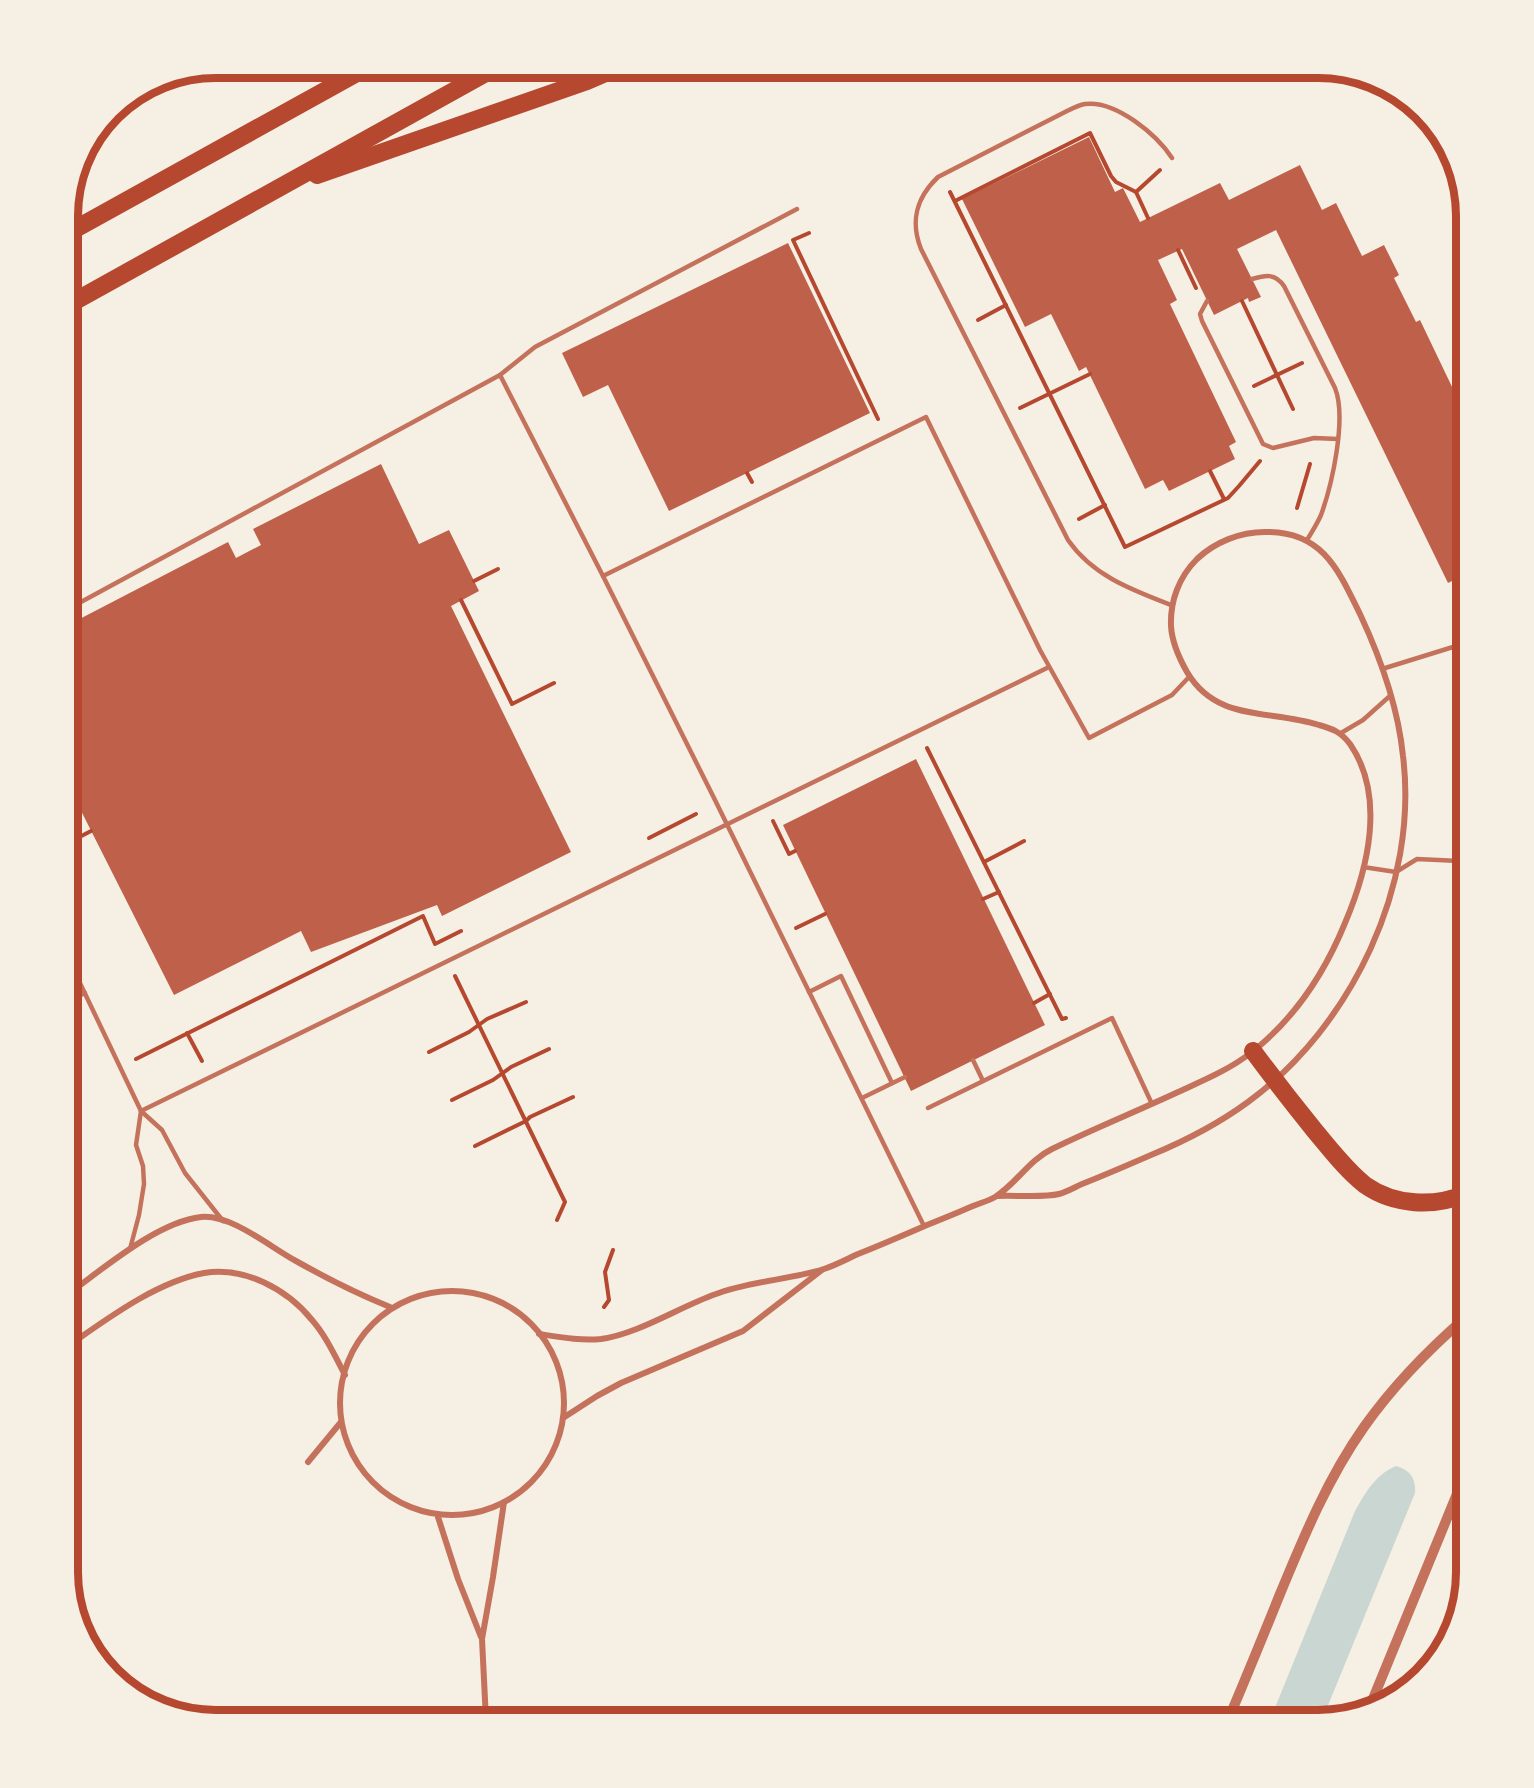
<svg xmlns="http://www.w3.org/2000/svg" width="1534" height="1788" font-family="Inter,sans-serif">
<rect width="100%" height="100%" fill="#f6efe4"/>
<path fill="#c9d6d2" d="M 1396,1466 C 1410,1470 1416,1478 1415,1493 L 1322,1720 L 1270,1720 L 1355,1511 C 1366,1492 1375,1475 1396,1466 Z"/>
<g fill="#bf614a">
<path d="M 1089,137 L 1115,192 L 1123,188 L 1140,222 L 1220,183 L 1229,200 L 1300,165 L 1322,210 L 1336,203 L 1362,256 L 1384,245 L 1399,275 L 1394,278 L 1416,322 L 1420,320 L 1466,416 L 1466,574 L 1448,583 L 1276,230 L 1237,249 L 1261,297 L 1249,302 L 1248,298 L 1214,315 L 1182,249 L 1158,260 L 1177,300 L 1170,304 L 1236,442 L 1229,446 L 1235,459 L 1169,491 L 1163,480 L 1145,489 L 1086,367 L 1079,371 L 1051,314 L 1025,327 L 962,199 Z"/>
<path d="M 788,243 L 870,413 L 669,511 L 608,385 L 583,397 L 562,353 Z"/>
<path d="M 381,464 L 419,544 L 449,530 L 479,591 L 451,606 L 571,852 L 442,916 L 437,905 L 311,952 L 301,931 L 174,995 L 68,785 L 68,625 L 228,542 L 236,558 L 261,545 L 253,529 Z"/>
<path d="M 916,759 L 1045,1025 L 911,1091 L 783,825 Z"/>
</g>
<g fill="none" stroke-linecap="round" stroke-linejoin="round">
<g stroke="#b5482f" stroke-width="4">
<path d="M 950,192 L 1125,547 L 1228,498 L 1239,486 L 1260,461"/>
<path d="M 1136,192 L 1160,170"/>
<path d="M 955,201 L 1090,133 L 1111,176 L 1116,182 L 1136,192 L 1148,218"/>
<path d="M 809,233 L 793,240 L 878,419"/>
<path d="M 1178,250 L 1196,288"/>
<path d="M 1242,301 L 1293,409"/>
<path d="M 978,320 L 1006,305"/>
<path d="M 1254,386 L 1302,363"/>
<path d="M 1020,408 L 1090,374"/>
<path d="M 1210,471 L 1224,499"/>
<path d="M 747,473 L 752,482"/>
<path d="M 1297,508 L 1310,464"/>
<path d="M 1079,519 L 1105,505"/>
<path d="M 474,581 L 498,569"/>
<path d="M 461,600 L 512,704 L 554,683"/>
<path d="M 927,748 L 1062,1019 L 1066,1018"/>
<path d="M 773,821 L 789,854 L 795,851"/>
<path d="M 649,838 L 696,814"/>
<path d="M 68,843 L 91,831"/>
<path d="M 984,862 L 1024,841"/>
<path d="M 983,899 L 999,892"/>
<path d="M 796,928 L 825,914"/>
<path d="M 455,976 L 565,1202 L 557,1220"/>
<path d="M 1034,1003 L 1050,994"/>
<path d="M 187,1033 L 202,1061"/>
<path d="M 429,1052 L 469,1032 L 487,1019 L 526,1002"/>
<path d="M 136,1059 L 423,916 L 435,944 L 461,931"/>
<path d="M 452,1100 L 493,1080 L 511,1067 L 549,1049"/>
<path d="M 475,1146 L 526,1121 L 530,1117 L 573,1097"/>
<path d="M 604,1307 L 609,1300 L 605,1272 L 613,1250"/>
</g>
<g stroke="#c5725c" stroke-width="4.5">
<path d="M 1252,279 C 1266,275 1275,273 1284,286 L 1335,388 C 1347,418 1332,485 1321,515 C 1317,524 1312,532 1307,540"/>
<path d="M 1207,301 L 1200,314 L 1202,321 L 1263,444 L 1273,448 L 1314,438 L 1338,439"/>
<path d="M 500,375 L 603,576"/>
<path d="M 1171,605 C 1132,590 1093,576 1068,540 L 921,249 C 910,221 916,198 938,177 L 1067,111 C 1073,108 1079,105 1085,104 C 1116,100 1157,135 1172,158"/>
<path d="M 68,609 L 500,375 L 535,347 L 797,209"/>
<path d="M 1459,644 L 1466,666"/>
<path d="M 1382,669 L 1453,647 L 1466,640"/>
<path d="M 1341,733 L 1363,720 L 1391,695"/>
<path d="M 1363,867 L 1396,872 L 1417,859 L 1459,861 L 1466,859"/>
<path d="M 68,958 L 141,1111 L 162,1130 L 185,1173 L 223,1221"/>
<path d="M 809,992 L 841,976 L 892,1083"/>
<path d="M 68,1001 L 85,993"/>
<path d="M 973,1060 L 983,1081"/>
<path d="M 862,1098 L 905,1077"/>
<path d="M 928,1108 L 1112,1018 L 1152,1104"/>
<path d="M 141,1111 L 1049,667"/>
<path d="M 924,1226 L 715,800 L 603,576 L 926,417 L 1040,650 L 1089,738 L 1172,695 L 1189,677"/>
<path d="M 130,1249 L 139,1215 L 144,1184 L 143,1166 L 136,1145 L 141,1111"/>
</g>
<g stroke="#c5725c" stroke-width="6">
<circle cx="452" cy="1403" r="112"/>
<path d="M 68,1294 C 103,1269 157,1222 201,1217 C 231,1214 270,1247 296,1261 C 326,1278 358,1294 390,1307"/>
<path d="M 539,1334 C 559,1337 580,1341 601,1339 C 638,1334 679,1307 716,1294 C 750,1281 789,1280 824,1269 C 836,1265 847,1259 858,1254 C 881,1245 904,1235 927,1225 C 942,1219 957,1213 973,1206 C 980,1203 988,1201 995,1197 C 1016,1184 1029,1160 1052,1149 C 1093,1129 1135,1112 1176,1093 C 1202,1081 1229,1070 1252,1052 C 1294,1019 1325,972 1345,923 C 1368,869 1386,796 1350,744 C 1341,732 1333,729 1319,725 C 1271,709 1217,723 1187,672 C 1179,658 1172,643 1171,626 C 1170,601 1179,577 1197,559 C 1215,542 1240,532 1265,532 C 1322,531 1338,569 1360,614 C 1381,659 1398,706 1403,756 C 1419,885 1352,1026 1248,1102 C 1218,1124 1185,1141 1151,1155 C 1128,1165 1105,1175 1082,1184 C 1075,1187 1067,1192 1059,1194 C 1043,1198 1015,1195 998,1196"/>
<path d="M 68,1346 C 107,1319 156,1282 204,1273 C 244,1266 287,1289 312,1320 C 326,1336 335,1356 345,1375"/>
<path d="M 563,1418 L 597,1396 L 621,1383 L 743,1331 L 822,1270"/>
<path d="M 308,1462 L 341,1422"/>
<path d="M 438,1517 L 458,1579 L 481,1637"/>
<path d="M 486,1720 L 482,1639 L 493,1577 L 504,1502"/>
</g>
<g stroke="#c5725c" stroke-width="10">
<path d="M 1368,1711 L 1466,1472"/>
<path d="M 1228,1720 C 1246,1678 1263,1636 1280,1594 C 1304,1536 1328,1478 1364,1427 C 1393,1386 1428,1350 1466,1317"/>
</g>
<g stroke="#b5482f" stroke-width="18">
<path d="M 317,175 L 587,81 L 617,68"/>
<path d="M 68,233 L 366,68"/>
<path d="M 68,305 L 495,68"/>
<path d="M 1253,1051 C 1273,1078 1294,1105 1315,1131 C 1331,1150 1346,1170 1365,1185 C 1395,1206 1434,1207 1466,1194"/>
</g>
</g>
<path d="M0 0H1534V1788H0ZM216 78H1318A138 138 0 0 1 1456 216V1572A138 138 0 0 1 1318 1710H216A138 138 0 0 1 78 1572V216A138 138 0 0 1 216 78Z" fill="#f6efe4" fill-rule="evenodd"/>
<path fill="none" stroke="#b5482f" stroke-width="8" d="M216 78H1318A138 138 0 0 1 1456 216V1572A138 138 0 0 1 1318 1710H216A138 138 0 0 1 78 1572V216A138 138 0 0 1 216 78Z"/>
</svg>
